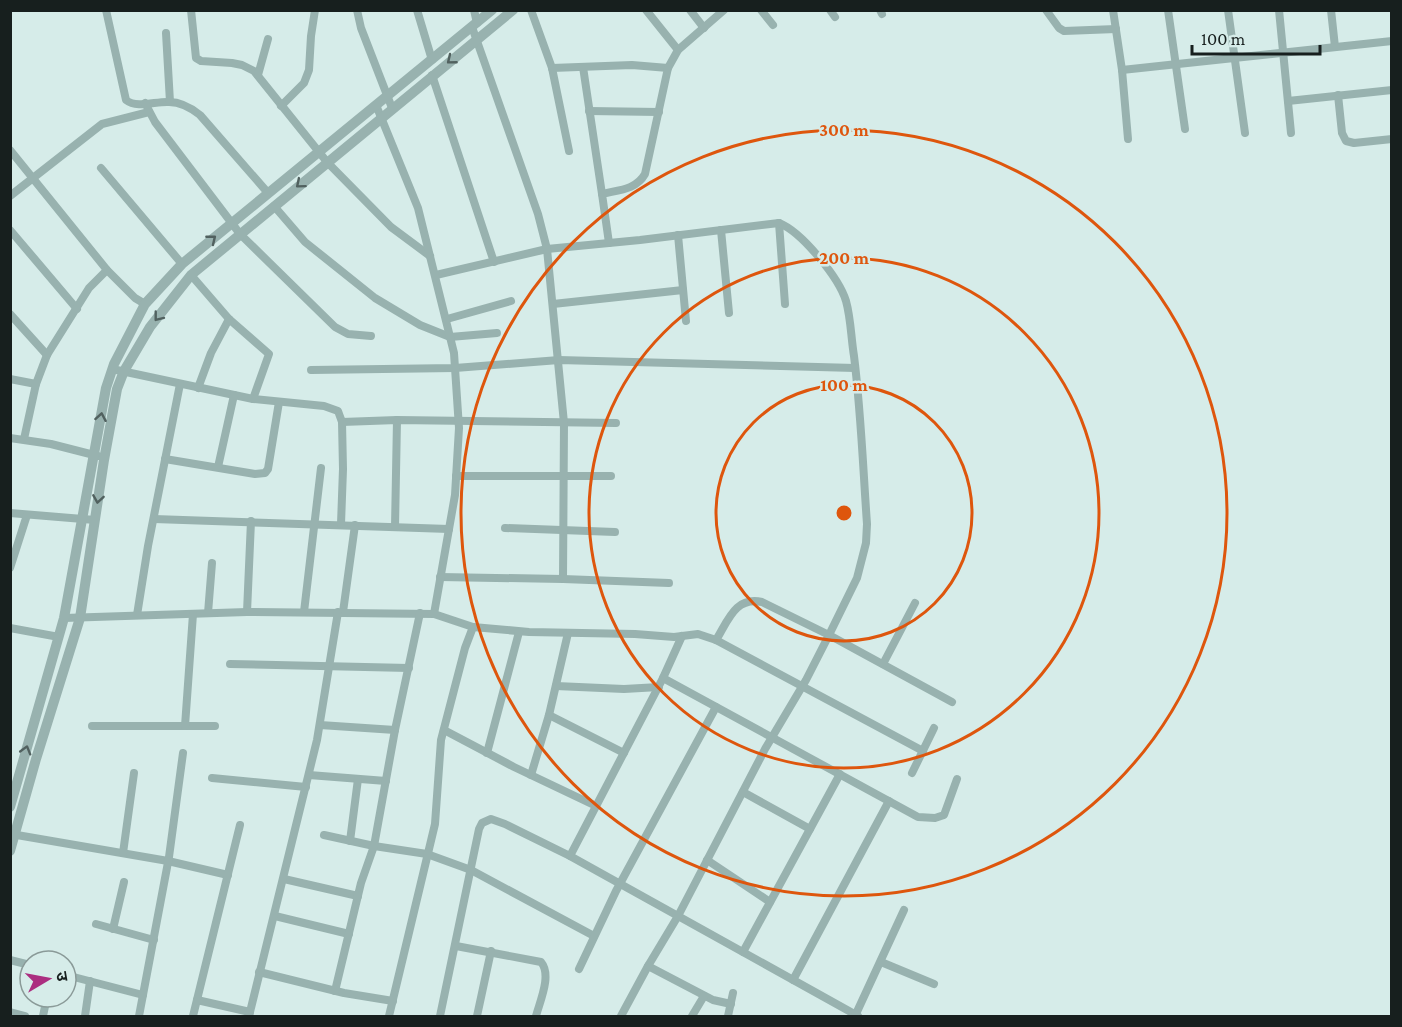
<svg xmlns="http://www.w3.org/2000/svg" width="1402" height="1027" font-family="'Crimson Pro','Noto Sans Devanagari',serif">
<rect width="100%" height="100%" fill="#d6ece9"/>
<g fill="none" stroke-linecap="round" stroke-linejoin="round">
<g stroke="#98b2af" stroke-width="8">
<path d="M 106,10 L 126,100 C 137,109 156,101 169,102 C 181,102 190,107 200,115 L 268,193"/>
<path d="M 191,10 L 196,58 L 201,61 L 232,63 L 242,65 L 254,71 L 327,162 L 391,227 L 430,256"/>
<path d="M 357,10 L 361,28 L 392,108"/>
<path d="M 417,10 L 432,60"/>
<path d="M 474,10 L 477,23"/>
<path d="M 531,10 L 552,68 L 569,151"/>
<path d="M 646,10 L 678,50"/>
<path d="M 690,10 L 704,28"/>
<path d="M 761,10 L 773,25"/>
<path d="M 830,10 L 835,17"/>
<path d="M 880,10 L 882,14"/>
<path d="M 1046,10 L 1059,28 L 1064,31 L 1116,29"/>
<path d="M 1113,10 L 1122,70 L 1128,139"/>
<path d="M 1168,10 L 1185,129"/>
<path d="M 1228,10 L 1245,133"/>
<path d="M 1279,10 L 1291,133"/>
<path d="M 1331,10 L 1335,47"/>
<path d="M 166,33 L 170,102"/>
<path d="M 583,67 L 602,194"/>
<path d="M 552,68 L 632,65 L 668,68"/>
<path d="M 1122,70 L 1392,41"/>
<path d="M 258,75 L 268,39"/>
<path d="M 432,75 L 494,262"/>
<path d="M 1338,95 L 1342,133 L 1346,141 L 1354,143 L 1392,139"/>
<path d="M 1288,101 L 1392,90"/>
<path d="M 145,103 L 155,122 L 240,234 L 335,327 L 348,334 L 371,336"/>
<path d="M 281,106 L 304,83 L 309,70 L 311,36 L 315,10"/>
<path d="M 589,111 L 659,112"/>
<path d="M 10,150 L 107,270 L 135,298 L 145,304"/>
<path d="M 101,168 L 182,264"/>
<path d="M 10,196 L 102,124 L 149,112"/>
<path d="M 274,206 L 305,242 L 375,298 L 420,325 L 450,337 L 497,333"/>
<path d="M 779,223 L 785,304"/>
<path d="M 10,230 L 77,309"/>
<path d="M 721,230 L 729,313"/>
<path d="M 678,235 L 686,321"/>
<path d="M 609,243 L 602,194 C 618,190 636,190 645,174 L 668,68 L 678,50 L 724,10"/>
<path d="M 191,275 L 229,319 L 269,354 L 253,399"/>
<path d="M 436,275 L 547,249 L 640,240 L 779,223 C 802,232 839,278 846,301 C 851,319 851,338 854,356 C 861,412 863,468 867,524 L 866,543 L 857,578 L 829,635 L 806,680 L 765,749 L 678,916 L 648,966 L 621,1016"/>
<path d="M 553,304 L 683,290"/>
<path d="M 10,314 L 47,355"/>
<path d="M 447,319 L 511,301"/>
<path d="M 112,369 L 253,399 L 324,406 L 338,411 L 342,422 L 397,420 L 616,423"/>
<path d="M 311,370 L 455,368 L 559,360 L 855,368"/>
<path d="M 10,379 L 36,384"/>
<path d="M 198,388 L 211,353 L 229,319"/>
<path d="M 10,438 L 51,444 L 98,456"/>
<path d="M 24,439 L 36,384 L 47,355 L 89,288 L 107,270"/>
<path d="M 165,459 L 255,474 L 265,473 L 268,469 L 279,402"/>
<path d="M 218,467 L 234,395"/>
<path d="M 456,476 L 611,476"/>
<path d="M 10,513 L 95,520"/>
<path d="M 154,519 L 449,529"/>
<path d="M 341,524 L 343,469 L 342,422"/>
<path d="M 395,527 L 397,420"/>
<path d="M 505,528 L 615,532"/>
<path d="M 10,568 L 27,515"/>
<path d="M 440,577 L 563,579 L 564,423 L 547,249 L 538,214 L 472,27"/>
<path d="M 563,579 L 669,583"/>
<path d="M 247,612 L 251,521"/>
<path d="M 304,612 L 321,468"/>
<path d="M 343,612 L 355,525"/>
<path d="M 208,613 L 212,563"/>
<path d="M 137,615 L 148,546 L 180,384"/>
<path d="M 64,618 L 247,612 L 434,614 L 455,495 L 459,428 L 454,353 L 418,208 L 376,105"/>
<path d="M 473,627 L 529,632 L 635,634 L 674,637 L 698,634 L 716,640 L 923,751"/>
<path d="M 10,628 L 59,637"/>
<path d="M 716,640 C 728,621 735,596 762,602 L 829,635 L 952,702"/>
<path d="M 230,664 L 409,668"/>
<path d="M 883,664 L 915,603"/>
<path d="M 663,678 L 918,817 L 935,818 L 944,815 L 957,779"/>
<path d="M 556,686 L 624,689 L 659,687"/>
<path d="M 549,715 L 624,753"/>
<path d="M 320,725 L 395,730"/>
<path d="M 92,726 L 215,726"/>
<path d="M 185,726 L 193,614"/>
<path d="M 444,730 L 514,767 L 596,806"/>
<path d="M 487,753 L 519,632"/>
<path d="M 912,773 L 934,728"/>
<path d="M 309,775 L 386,781"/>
<path d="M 531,775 L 549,715 L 568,633"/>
<path d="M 212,778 L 306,787"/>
<path d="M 743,792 L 810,829"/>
<path d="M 11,834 L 168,861 L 228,875"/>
<path d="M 324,835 L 374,846 L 427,854 L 471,870 L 594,936"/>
<path d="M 350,841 L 358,779"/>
<path d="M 123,853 L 134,773"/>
<path d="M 570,856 L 663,678 L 682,636"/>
<path d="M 707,860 L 770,902"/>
<path d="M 284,879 L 358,896"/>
<path d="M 275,916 L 349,934"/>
<path d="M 96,924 L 154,940"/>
<path d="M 113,929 L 124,882"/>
<path d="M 456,946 L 541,962 C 552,975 540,1001 536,1016"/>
<path d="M 743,952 L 840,774"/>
<path d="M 10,960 L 30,965"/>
<path d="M 881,962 L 934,984"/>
<path d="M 648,966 L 713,1000 L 731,1004"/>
<path d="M 579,969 L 616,891 L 716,707"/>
<path d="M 259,972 L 344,993 L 393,1001"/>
<path d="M 66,975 L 143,995"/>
<path d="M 793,980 L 889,801"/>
<path d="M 335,991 L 361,883 L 374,846 L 395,730 L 420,613"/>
<path d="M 197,1000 L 250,1012"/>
<path d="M 10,1012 L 25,1016"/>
<path d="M 43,1016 L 47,997"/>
<path d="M 85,1016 L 90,981"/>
<path d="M 139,1016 L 169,857 L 183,753"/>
<path d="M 193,1016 L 240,825"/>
<path d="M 249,1016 L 317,740 L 338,612"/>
<path d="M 389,1016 L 435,824 L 441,740 L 465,648 L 473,627 L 434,614"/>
<path d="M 440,1016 L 479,829 L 482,823 L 491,819 L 505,824 L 570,856 L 858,1016"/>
<path d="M 477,1016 L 491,951"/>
<path d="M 692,1016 L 704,996"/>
<path d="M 728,1016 L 733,993"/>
<path d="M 855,1016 L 904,910"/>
</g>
<g stroke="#98b2af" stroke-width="10">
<path d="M 10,807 L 64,618 L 106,388 L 114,364 L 145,304 L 182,264 L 492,10"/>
<path d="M 10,851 L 36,759 L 80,618 L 104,460 L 117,389 L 124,371 L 150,327 L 191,275 L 513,10"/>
</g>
</g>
<defs><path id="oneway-chevron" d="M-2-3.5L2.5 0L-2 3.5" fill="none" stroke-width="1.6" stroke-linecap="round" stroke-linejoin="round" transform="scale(1.5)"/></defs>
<g stroke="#51615f">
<use href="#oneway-chevron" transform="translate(451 60) rotate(141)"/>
<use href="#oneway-chevron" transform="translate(300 184) rotate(140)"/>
<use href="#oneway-chevron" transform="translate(212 239) rotate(-39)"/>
<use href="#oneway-chevron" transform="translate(158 317) rotate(128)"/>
<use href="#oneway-chevron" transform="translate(101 417) rotate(-80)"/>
<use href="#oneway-chevron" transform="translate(98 499) rotate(99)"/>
<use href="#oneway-chevron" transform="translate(26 750) rotate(-74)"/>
</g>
<g fill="none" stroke="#de560d" stroke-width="3">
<circle cx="844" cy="513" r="128"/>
<circle cx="844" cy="513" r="255"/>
<circle cx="844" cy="513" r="383"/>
</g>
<circle cx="844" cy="513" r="9" fill="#de560d" stroke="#d6ece9" stroke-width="3"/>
<g font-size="18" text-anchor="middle" font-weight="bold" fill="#de560d" stroke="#d6ece9" stroke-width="5" stroke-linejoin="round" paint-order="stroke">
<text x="844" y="136">300 m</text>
<text x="844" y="264">200 m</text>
<text x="844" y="391">100 m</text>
</g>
<rect width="1402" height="1027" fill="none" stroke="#171f1e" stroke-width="24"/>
<g transform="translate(48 979) rotate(80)"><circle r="28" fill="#d6ece9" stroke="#8a9a98" stroke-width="1.5"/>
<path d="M0-4.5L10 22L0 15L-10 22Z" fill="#ab2e80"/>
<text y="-9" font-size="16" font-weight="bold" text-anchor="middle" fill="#171f1e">उ</text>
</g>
<path d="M1192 45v9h128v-9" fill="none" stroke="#171f1e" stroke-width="3"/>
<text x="1201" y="45" font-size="18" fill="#171f1e" stroke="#d6ece9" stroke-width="4.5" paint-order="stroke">100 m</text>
</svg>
